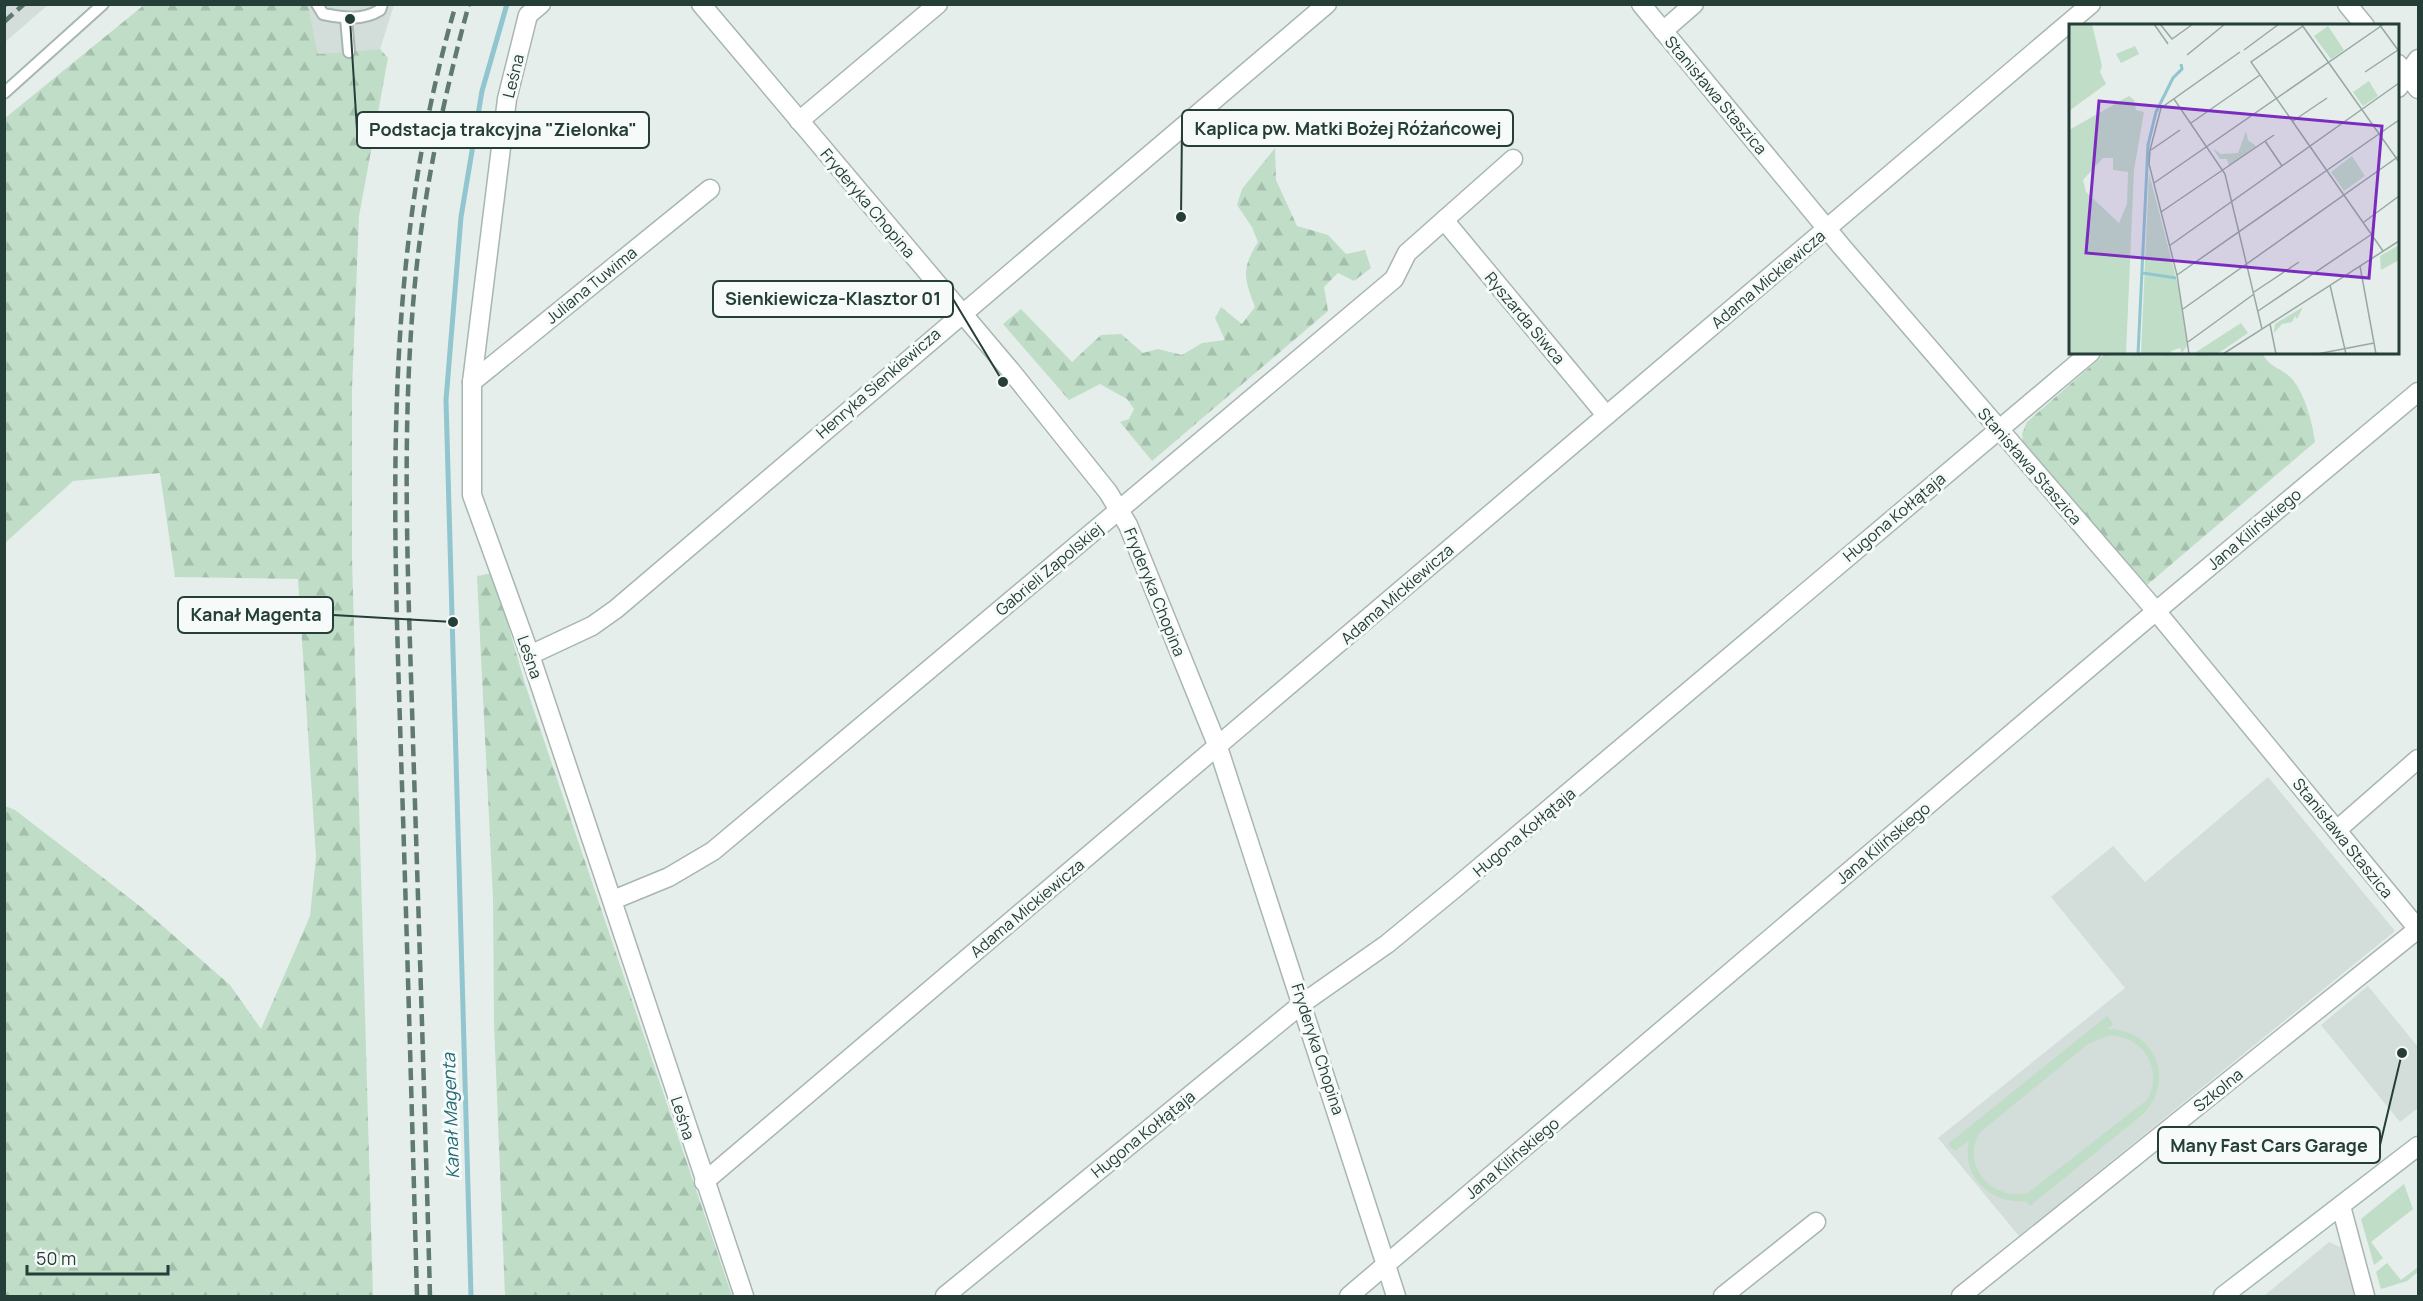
<svg xmlns="http://www.w3.org/2000/svg" width="2423" height="1301" font-family="Manrope,sans-serif">
<defs>
<pattern id="forest-firs" width="22" height="20" patternUnits="userSpaceOnUse" patternTransform="scale(1.5)"><rect width="22" height="20" fill="#c0ddc8"/><path d="M5 1l3.5 6h-7zM16 11l3.5 6h-7z" fill="#a5bfad"/></pattern>
</defs>
<rect width="100%" height="100%" fill="#e5eeea"/>
<g fill="#d3ddd9">
<path d="M 5,4 L 48,4 L 48,5 L 5,42 Z"/>
<path d="M 308,5 L 394,5 L 380,49 L 318,54 Z"/>
<path d="M 2268,777 L 2395,931 L 2019,1236 L 1938,1138 L 2125,988 L 2051,897 L 2113,846 L 2145,882 Z"/>
<path d="M 2368,986 L 2418,1047 L 2418,1108 L 2400,1122 L 2321,1025 Z"/>
<path d="M 2329,1242 L 2342,1248 L 2356,1296 L 2264,1296 Z"/>
</g>
<g fill="#c0ddc8" fill-rule="evenodd">
<path d="M 2107,1016 L 2113,1024 L 2107,1029 C 2156,1029 2176,1080 2143,1114 L 2030,1206 L 2026,1201 C 1990,1204 1961,1176 1969,1140 L 1955,1151 L 1948,1144 ZM 2107,1036 C 2142,1033 2165,1070 2147,1100 L 2028,1193 C 1993,1201 1961,1167 1979,1133 L 2088,1044 Z"/>
<path d="M 2404,1184 L 2413,1209 L 2371,1242 L 2383,1258 L 2374,1265 L 2361,1219 Z"/>
<path d="M 2387,1263 L 2401,1280 L 2418,1267 L 2418,1272 L 2407,1281 L 2381,1289 L 2376,1272 Z"/>
</g>
<g fill="url(#forest-firs)">
<path d="M 144,5 L 308,5 L 318,54 L 380,49 L 388,58 L 359,216 L 352,389 L 352,559 L 373,1296 L 5,1296 L 5,806 L 15,810 L 141,907 L 230,985 L 261,1029 L 310,916 L 316,857 L 298,579 L 175,577 L 160,473 L 73,481 L 5,543 L 4,119 Z"/>
<path d="M 1275,148 L 1276,180 L 1297,226 L 1328,235 L 1346,254 L 1365,250 L 1371,268 L 1354,281 L 1338,273 L 1324,287 L 1328,311 L 1152,461 L 1120,422 L 1129,419 L 1134,409 L 1127,399 L 1100,384 L 1069,400 L 1003,324 L 1021,309 L 1072,362 L 1101,335 L 1121,334 L 1143,353 L 1158,349 L 1182,355 L 1202,343 L 1225,340 L 1215,318 L 1221,307 L 1242,324 L 1255,307 C 1244,278 1241,269 1258,242 L 1252,227 L 1237,205 L 1242,189 Z"/>
<path d="M 2262,352 C 2268,368 2283,368 2293,380 C 2306,397 2312,422 2315,442 L 2147,585 L 2023,445 L 2022,434 L 2027,422 L 2106,353 Z"/>
<path d="M 493,573 L 526,687 L 732,1296 L 505,1296 L 494,1023 L 493,898 L 477,576 Z"/>
</g>
<g fill="none" stroke-linecap="round" stroke-linejoin="round">
<path stroke="#91c5cf" stroke-width="5" d="M 471,1296 L 446,400 L 461,217 L 482,91 L 507,4"/>
<g stroke="#a8b6b1" stroke-width="14">
<g id="service">
<path d="M 317,4 L 323,14 C 344,18 362,21 380,10 L 382,4"/>
<path d="M 346,18 L 349,52"/>
<path d="M 4,93 L 103,4"/>
</g>
</g>
<g stroke="#a8b6b1" stroke-width="21">
<g id="minor">
<path d="M 541,4 L 528,15 L 507,99 L 472,382 L 472,495 L 530,655 L 744,1296"/>
<path d="M 701,4 L 1011,371 L 1108,492 L 1128,525 L 1218,747 L 1396,1296"/>
<path d="M 1641,4 L 1842,247 L 2156,611 L 2418,929 L 1961,1296"/>
<path d="M 1663,31 L 1694,4"/>
<path d="M 2398,88 L 2418,59"/>
<path d="M 799,121 L 938,4"/>
<path d="M 1444,220 L 1606,415"/>
<path d="M 472,382 L 710,189"/>
<path d="M 530,655 L 592,626 L 616,609 L 1327,4"/>
<path d="M 2338,829 L 2418,759"/>
<path d="M 613,900 L 669,877 L 713,851 L 1394,279 L 1407,253 L 1513,159"/>
<path d="M 704,1182 L 2091,4"/>
<path d="M 2341,1206 L 2365,1296"/>
<path d="M 945,1296 L 1303,1003 L 1387,944 L 1454,889 L 2091,352"/>
<path d="M 1349,1296 L 2136,628 L 2418,392"/>
<path d="M 1723,1296 L 1816,1222"/>
</g>
</g>
<g stroke="#a8b6b1" stroke-width="21">
<g id="tertiary">
<path d="M 2347,4 L 2365,26"/>
<path d="M 2398,64 L 2418,89"/>
</g>
</g>
<g stroke="#a4b9b2" stroke-width="21">
<path id="secondary" d="M 2223,1296 L 2418,1146"/>
</g>
<use href="#service" stroke="#fff" stroke-width="10"/>
<use href="#minor" stroke="#fff" stroke-width="18"/>
<use href="#tertiary" stroke="#fff" stroke-width="18"/>
<use href="#secondary" stroke="#fff" stroke-width="18"/>
<g stroke="#607a73" stroke-width="4.5" stroke-dasharray="12 6" stroke-linecap="butt">
<path d="M 4,6 L 6,4"/>
<path d="M 4,22 L 24,4"/>
<path d="M 417,1296 C 412,1116 407,936 401,755 C 393,498 382,255 456,4"/>
<path d="M 430,1296 C 425,1112 419,927 413,742 C 409,597 401,451 413,305 C 421,204 442,103 469,4"/>
</g>
</g>
<g text-anchor="middle" stroke-width="6" stroke-linejoin="round" paint-order="stroke">
<g font-size="16" fill="#253f38" stroke="#f6faf8">
<text transform="translate(513 76) rotate(-76)" y="6">Leśna</text>
<text transform="translate(1716 95) rotate(50)" y="6">Stanisława Staszica</text>
<text transform="translate(868 203) rotate(50)" y="6">Fryderyka Chopina</text>
<text transform="translate(1768 279) rotate(-40)" y="6">Adama Mickiewicza</text>
<text transform="translate(591 285) rotate(-39)" y="6">Juliana Tuwima</text>
<text transform="translate(1525 318) rotate(50)" y="6">Ryszarda Siwca</text>
<text transform="translate(878 383) rotate(-41)" y="6">Henryka Sienkiewicza</text>
<text transform="translate(2030 466) rotate(49)" y="6">Stanisława Staszica</text>
<text transform="translate(1894 517) rotate(-40)" y="6">Hugona Kołłątaja</text>
<text transform="translate(2254 529) rotate(-40)" y="6">Jana Kilińskiego</text>
<text transform="translate(1049 569) rotate(-40)" y="6">Gabrieli Zapolskiej</text>
<text transform="translate(1155 592) rotate(68)" y="6">Fryderyka Chopina</text>
<text transform="translate(1397 594) rotate(-41)" y="6">Adama Mickiewicza</text>
<text transform="translate(530 657) rotate(71)" y="6">Leśna</text>
<text transform="translate(1524 832) rotate(-40)" y="6">Hugona Kołłątaja</text>
<text transform="translate(2343 838) rotate(51)" y="6">Stanisława Staszica</text>
<text transform="translate(1883 843) rotate(-40)" y="6">Jana Kilińskiego</text>
<text transform="translate(1027 908) rotate(-40)" y="6">Adama Mickiewicza</text>
<text transform="translate(1318 1049) rotate(72)" y="6">Fryderyka Chopina</text>
<text transform="translate(2218 1090) rotate(-39)" y="6">Szkolna</text>
<text transform="translate(683 1118) rotate(72)" y="6">Leśna</text>
<text transform="translate(1143 1134) rotate(-39)" y="6">Hugona Kołłątaja</text>
<text transform="translate(1512 1158) rotate(-40)" y="6">Jana Kilińskiego</text>
</g>
<g font-size="18" font-style="italic" fill="#226a78" stroke="#f6faf8">
<text transform="translate(451 1116) rotate(-92)" y="6">Kanał Magenta</text>
</g>
</g>
<g transform="translate(2069 24)">
<rect width="330" height="330" fill="#e5eeea"/>
<path d="M 66,22 L 70,30 L 52,39 L 47,30 ZM 330,221 L 330,236 L 312,246 L 311,232 ZM 234,283 L 228,295 L 226,292 L 223,298 L 213,300 L 205,309 L 206,300 ZM 172,299 L 179,309 L 154,326 L 148,330 L 124,330 Z" fill="#c0ddc8"/>
<path d="M 0,0 L 23,0 L 33,42 L 31,48 L 37,60 L 0,87 ZM 60,72 L 65,76 L 67,86 L 75,88 L 65,146 L 57,330 L 0,330 L 0,106 ZM 34,134 L 44,134 L 44,146 L 59,148 L 58,180 L 50,199 L 17,168 L 14,156 ZM 177,107 L 179,116 L 187,122 L 160,142 L 158,135 L 151,135 L 144,125 L 152,130 L 169,129 ZM 283,132 L 296,152 L 275,167 L 262,148 ZM 80,149 L 110,265 L 118,322 L 113,329 L 111,324 L 102,327 L 103,330 L 72,330 Z" fill="#c0ddc8" fill-rule="evenodd"/>
<path d="M 259,2 L 275,26 L 262,35 L 245,12 ZM 300,57 L 309,72 L 294,82 L 284,68 Z" fill="#c0ddc8"/>
<path fill="none" stroke="#91c5cf" stroke-width="3" d="M 74,249 L 107,254M 69,330 L 79,121 L 87,88 L 104,54 L 113,45 L 112,40"/>
<path fill="none" stroke="#98a8a3" stroke-width="1.5" d="M 85,0 L 99,20M 91,0 L 103,15 L 124,0M 310,0 L 329,26M 233,1 L 330,138M 234,2 L 182,38 L 314,227M 175,26 L 210,0M 118,31 L 156,0M 296,48 L 329,26M 105,75 L 156,150 L 193,305M 224,97 L 258,74M 122,99 L 191,51M 196,117 L 213,142M 82,126 L 111,106M 85,159 L 315,0M 92,188 L 205,111M 295,198 L 330,172M 100,222 L 330,59M 291,242 L 307,330M 108,251 L 330,96M 261,261 L 277,330M 185,268 L 230,238M 114,285 L 330,132M 189,287 L 303,210M 201,300 L 207,330M 119,318 L 185,270M 120,330 L 108,251 L 80,140 L 81,126 L 92,84 L 171,28M 154,330 L 330,217M 248,330 L 305,319"/>
<path fill="#7b2cbf" fill-opacity="0.15" stroke="#7b2cbf" stroke-width="3" d="M 30,77 L 313,102 L 300,254 L 17,229 Z"/>
<rect width="330" height="330" fill="none" stroke="#253f38" stroke-width="3"/>
</g>
<path fill="none" stroke="#253f38" stroke-width="2" d="M1181 217L1182 128M350 19L357 130M1003 382L953 299M453 622L333 615M2402 1053L2380 1145"/>
<g fill="#253f38" stroke="#f6faf8" stroke-width="2">
<circle cx="1181" cy="217" r="6"/>
<circle cx="350" cy="19" r="6"/>
<circle cx="1003" cy="382" r="6"/>
<circle cx="453" cy="622" r="6"/>
<circle cx="2402" cy="1053" r="6"/>
</g>
<g fill="#f6faf8" stroke="#253f38" stroke-width="2">
<rect x="1182" y="110" width="331" height="36" rx="6"/>
<rect x="357" y="112" width="292" height="36" rx="6"/>
<rect x="713" y="281" width="240" height="36" rx="6"/>
<rect x="178" y="597" width="155" height="36" rx="6"/>
<rect x="2158" y="1127" width="222" height="36" rx="6"/>
</g>
<g font-size="18" text-anchor="middle" font-weight="bold" fill="#253f38">
<text x="1348" y="135">Kaplica pw. Matki Bożej Różańcowej</text>
<text x="503" y="136">Podstacja trakcyjna "Zielonka"</text>
<text x="833" y="305">Sienkiewicza-Klasztor 01</text>
<text x="256" y="621">Kanał Magenta</text>
<text x="2269" y="1152">Many Fast Cars Garage</text>
</g>
<rect width="2423" height="1301" fill="none" stroke="#253f38" stroke-width="12"/>
<path d="M27 1265v9h141v-9" fill="none" stroke="#253f38" stroke-width="3"/>
<text x="36" y="1265" font-size="18" fill="#253f38" stroke="#f6faf8" stroke-width="4.5" paint-order="stroke">50 m</text>
</svg>
